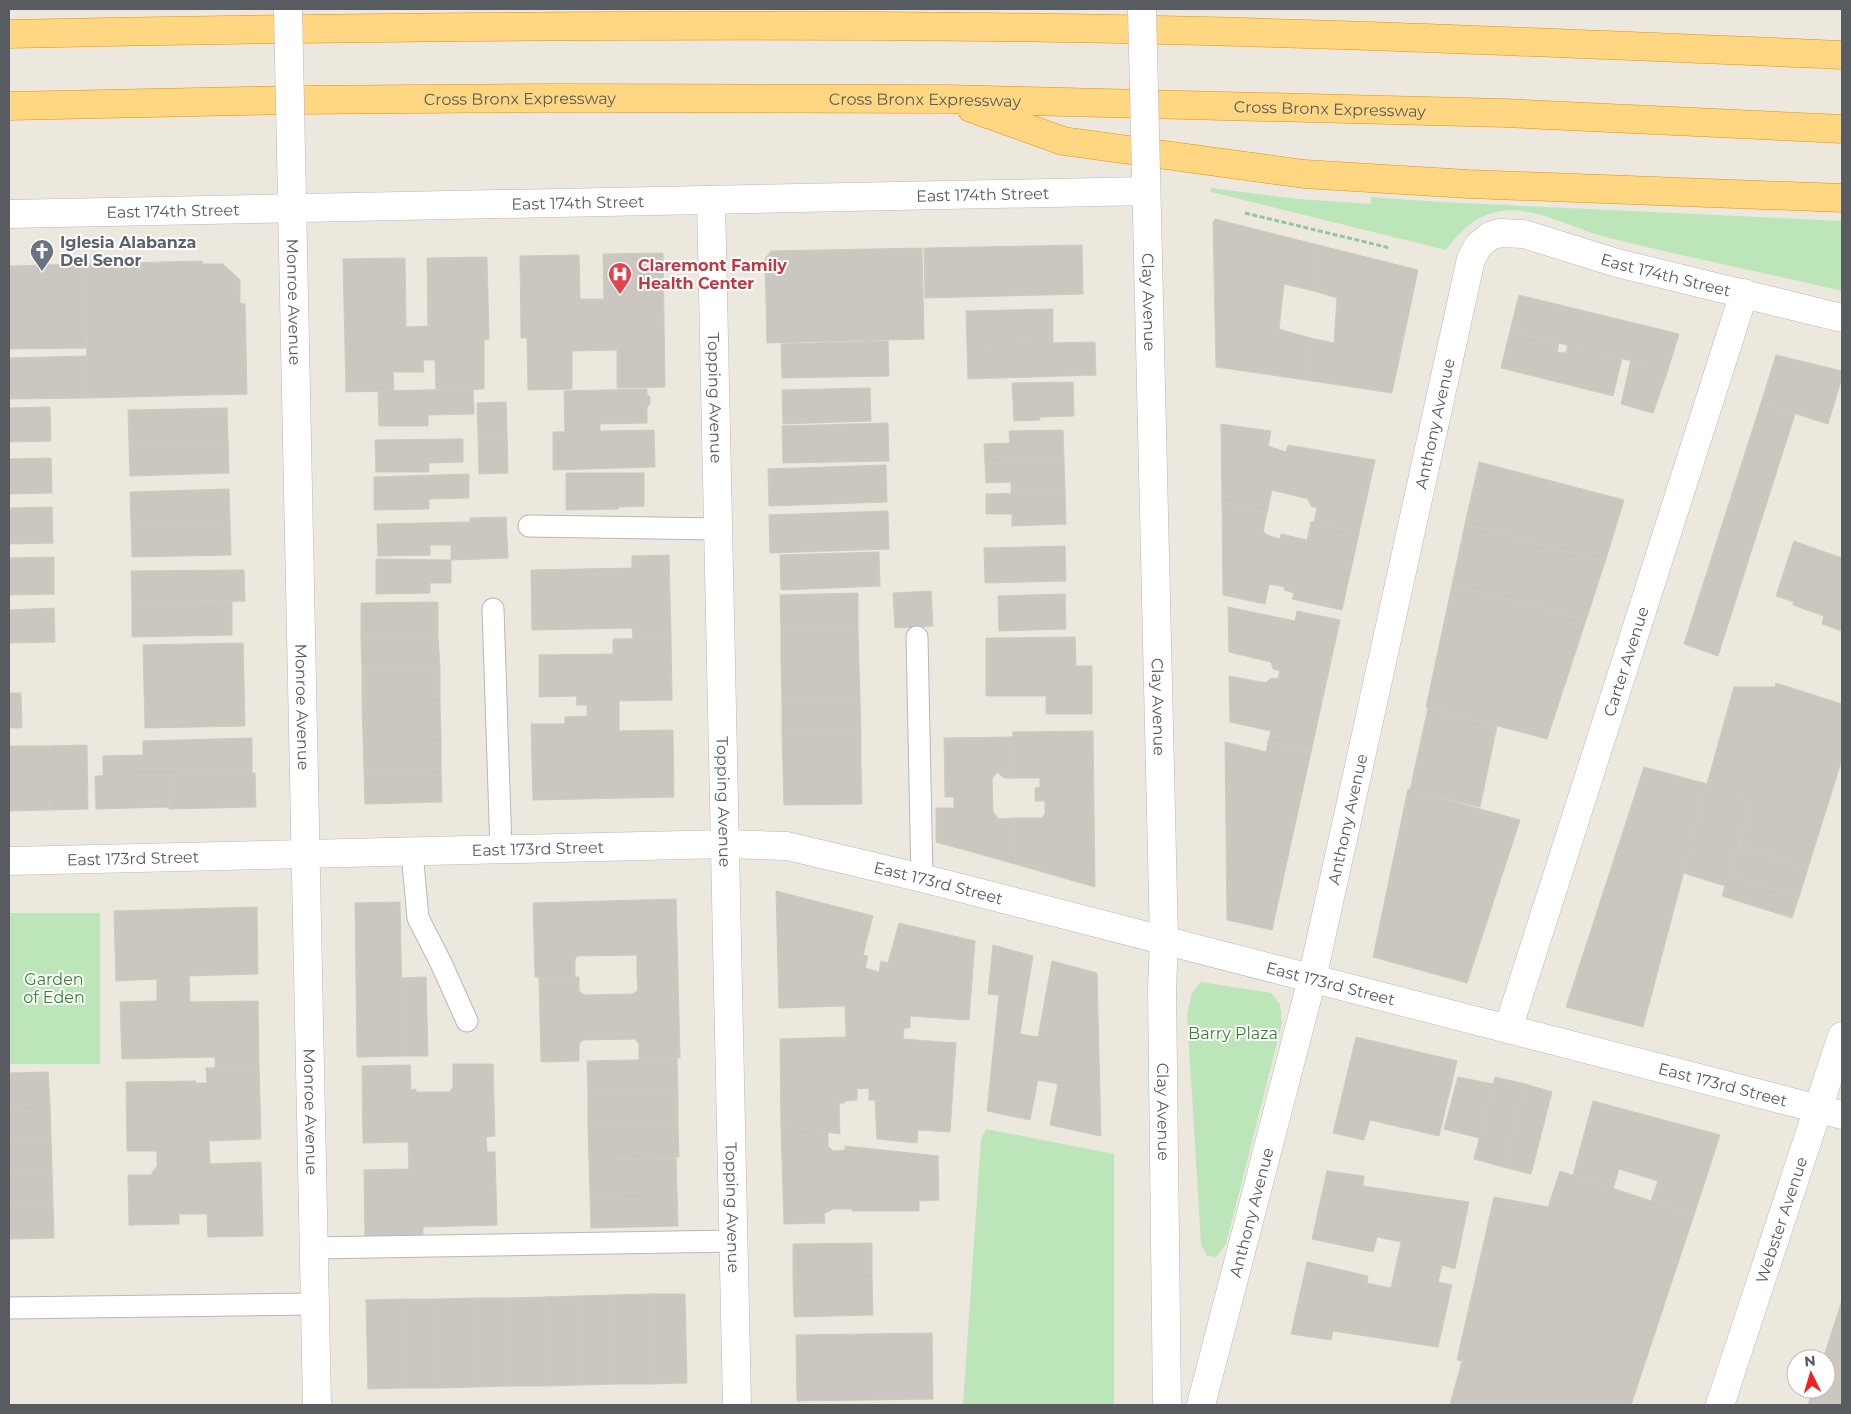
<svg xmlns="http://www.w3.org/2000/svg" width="1851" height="1414" font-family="Montserrat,sans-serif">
<rect width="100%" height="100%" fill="#ece8de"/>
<g fill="#bce5b9">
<path d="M 1211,188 L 1298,199 L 1371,204 L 1371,197 L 1441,202 L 1842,221 L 1842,291 C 1762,272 1681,256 1602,236 C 1569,227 1531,204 1496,212 C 1474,217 1458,233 1446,250 L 1211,192 Z"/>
<rect x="9" y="913" width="91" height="151"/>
<path d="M 1201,982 L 1271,993 L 1280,1004 L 1282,1023 L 1226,1244 L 1216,1257 L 1207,1256 L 1201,1244 L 1187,1014 L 1192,993 Z"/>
<path d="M 986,1129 L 1114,1154 L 1114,1405 L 963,1405 L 981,1139 Z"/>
</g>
<g fill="#cbc6c0" stroke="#d0c9bd">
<path d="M 1215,219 L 1318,245 L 1314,291 L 1284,284 L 1279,329 L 1310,338 L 1306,380 L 1216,367 L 1213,223 Z"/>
<path d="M 1082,245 L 1083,294 L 925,298 L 924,248 Z"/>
<path d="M 1318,245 L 1418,270 L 1392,393 L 1306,380 L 1310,338 L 1334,343 L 1337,298 L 1314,291 Z"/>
<path d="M 922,248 L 924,339 L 767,343 L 765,259 L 771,251 Z"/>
<path d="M 663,253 L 665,387 L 617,388 L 617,350 L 572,351 L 572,389 L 528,390 L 527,338 L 521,338 L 520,256 L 579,255 L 580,299 L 604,299 L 603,254 Z"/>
<path d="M 487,257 L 489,339 L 484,340 L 484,389 L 436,390 L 435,360 L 423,360 L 424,372 L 393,372 L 394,391 L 346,392 L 343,259 L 405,258 L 406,327 L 428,326 L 427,258 Z"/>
<path d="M 202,261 L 202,264 L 223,264 L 240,280 L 240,303 L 245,304 L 247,394 L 88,398 L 84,264 Z"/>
<path d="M 84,264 L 86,348 L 9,349 L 9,266 Z"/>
<path d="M 1519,295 L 1679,334 L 1668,370 L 1510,331 Z"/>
<path d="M 1053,309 L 1053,343 L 967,345 L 966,311 Z"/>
<path d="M 1510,331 L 1559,343 L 1557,352 L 1566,353 L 1568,345 L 1622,358 L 1613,396 L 1501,368 Z"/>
<path d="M 888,341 L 889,376 L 782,378 L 781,344 Z"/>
<path d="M 1095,342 L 1096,375 L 968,379 L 967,345 Z"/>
<path d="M 1776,355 L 1842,371 L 1842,378 L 1828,424 L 1761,403 Z"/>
<path d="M 87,356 L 88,398 L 9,399 L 9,358 Z"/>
<path d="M 1631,360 L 1668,370 L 1653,413 L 1621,404 Z"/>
<path d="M 1073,382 L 1074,416 L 1039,417 L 1040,420 L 1014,421 L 1012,383 Z"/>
<path d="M 870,388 L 871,421 L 783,424 L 782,390 Z"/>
<path d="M 473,389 L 474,414 L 428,415 L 428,426 L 379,426 L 378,391 Z"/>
<path d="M 647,389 L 647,394 L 650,397 L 650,404 L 647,407 L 647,423 L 600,424 L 600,431 L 565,432 L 564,391 Z"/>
<path d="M 506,402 L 507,434 L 478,434 L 477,403 Z"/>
<path d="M 1761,403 L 1795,414 L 1718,656 L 1684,644 Z"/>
<path d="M 50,407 L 51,441 L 9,442 L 9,408 Z"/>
<path d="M 227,408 L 228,441 L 129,444 L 128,410 Z"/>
<path d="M 888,423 L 889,461 L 783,463 L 782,426 Z"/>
<path d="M 1221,424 L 1271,431 L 1268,446 L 1286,452 L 1288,445 L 1375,460 L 1359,533 L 1311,522 L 1314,522 L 1317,508 L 1311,506 L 1308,499 L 1272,490 L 1267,513 L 1222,502 Z"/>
<path d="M 654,430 L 655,467 L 553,470 L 553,432 Z"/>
<path d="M 1063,430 L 1064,461 L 985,463 L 984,444 L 1010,443 L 1009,431 Z"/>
<path d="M 478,434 L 507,434 L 508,473 L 479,474 Z"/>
<path d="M 463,439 L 463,462 L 429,463 L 429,472 L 376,472 L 375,440 Z"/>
<path d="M 228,441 L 229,473 L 130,476 L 129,444 Z"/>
<path d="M 51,458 L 52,493 L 9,494 L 9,459 Z"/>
<path d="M 1064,461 L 1065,492 L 1011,494 L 1011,482 L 986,483 L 985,463 Z"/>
<path d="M 1479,462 L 1624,500 L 1605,562 L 1465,524 Z"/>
<path d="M 886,465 L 887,502 L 769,506 L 768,469 Z"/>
<path d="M 566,473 L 644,473 L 644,506 L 618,507 L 618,509 L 566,510 Z"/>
<path d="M 469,474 L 469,498 L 429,499 L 429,509 L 374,510 L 374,477 Z"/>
<path d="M 229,489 L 230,521 L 131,524 L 130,492 Z"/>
<path d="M 1065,492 L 1066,524 L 1012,526 L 1012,514 L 986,514 L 986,494 Z"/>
<path d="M 1222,502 L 1267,513 L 1263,531 L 1267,535 L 1280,539 L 1281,534 L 1307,540 L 1311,522 L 1359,533 L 1342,610 L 1292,599 L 1294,593 L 1284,590 L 1285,587 L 1269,584 L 1265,604 L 1223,595 Z"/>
<path d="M 52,507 L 53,543 L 9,544 L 9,508 Z"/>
<path d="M 888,511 L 889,549 L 770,553 L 769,515 Z"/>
<path d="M 506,517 L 508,558 L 451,560 L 451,545 L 430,545 L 430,555 L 378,556 L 377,524 L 470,522 L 470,518 Z"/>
<path d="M 230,521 L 231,555 L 132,557 L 131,524 Z"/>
<path d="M 1465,524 L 1605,562 L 1586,620 L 1452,585 Z"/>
<path d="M 1794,541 L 1842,558 L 1842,631 L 1822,624 L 1824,616 L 1793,605 L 1794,602 L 1776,596 Z"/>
<path d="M 1065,546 L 1066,581 L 985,583 L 984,548 Z"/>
<path d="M 879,552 L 880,586 L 781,590 L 780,555 Z"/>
<path d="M 669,555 L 671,638 L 633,639 L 632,628 L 532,630 L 531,570 L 632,568 L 632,556 Z"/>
<path d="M 54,557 L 54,594 L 9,595 L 9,558 Z"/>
<path d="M 376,559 L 451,560 L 451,583 L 430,583 L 430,593 L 376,594 Z"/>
<path d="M 244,570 L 245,601 L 132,603 L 131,571 Z"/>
<path d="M 1452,585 L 1586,620 L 1547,739 L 1426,707 Z"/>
<path d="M 931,591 L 933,626 L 895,628 L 893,593 Z"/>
<path d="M 858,593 L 858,629 L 781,630 L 780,595 Z"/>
<path d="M 1065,594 L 1066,629 L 999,631 L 998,596 Z"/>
<path d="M 232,602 L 232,635 L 132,637 L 132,603 Z"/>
<path d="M 438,602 L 438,636 L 361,638 L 361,603 Z"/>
<path d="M 1228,607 L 1295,621 L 1297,611 L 1340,620 L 1311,752 L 1268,742 L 1271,731 L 1230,722 L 1229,676 L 1266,683 L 1271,678 L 1278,679 L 1280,671 L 1273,669 L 1271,662 L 1229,652 Z"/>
<path d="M 54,608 L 55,642 L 9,643 L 9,610 Z"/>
<path d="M 858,629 L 859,664 L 781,665 L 781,630 Z"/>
<path d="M 438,636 L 440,669 L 362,670 L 361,638 Z"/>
<path d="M 1075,637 L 1076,666 L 1092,666 L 1092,714 L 1046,714 L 1046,696 L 986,696 L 986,638 Z"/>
<path d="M 671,638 L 672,700 L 619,701 L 619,731 L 673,730 L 674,797 L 533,800 L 531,724 L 565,724 L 565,717 L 587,716 L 587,705 L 576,705 L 577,696 L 539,697 L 539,655 L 613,654 L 613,639 Z"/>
<path d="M 243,643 L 245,726 L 145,728 L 143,645 Z"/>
<path d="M 859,664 L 860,699 L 782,700 L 781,665 Z"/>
<path d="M 440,669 L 440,703 L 362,704 L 362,670 Z"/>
<path d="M 1776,683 L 1842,704 L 1842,759 L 1808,868 L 1739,845 L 1753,799 L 1707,784 L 1734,687 L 1775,687 Z"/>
<path d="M 9,693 L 21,693 L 22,728 L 9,728 Z"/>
<path d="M 860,699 L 861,733 L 782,735 L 782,700 Z"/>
<path d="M 440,703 L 441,736 L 363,737 L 362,704 Z"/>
<path d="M 1428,708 L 1497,726 L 1480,807 L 1410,790 Z"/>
<path d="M 1093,731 L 1095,887 L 1015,864 L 1014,818 L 1042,818 L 1045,814 L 1045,801 L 1035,801 L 1035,788 L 1040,787 L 1040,778 L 1014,778 L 1013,737 L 1013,732 Z"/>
<path d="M 861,733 L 861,768 L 783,769 L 782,735 Z"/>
<path d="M 441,736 L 441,769 L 364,770 L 363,737 Z"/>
<path d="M 1013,737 L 1014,778 L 1004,778 L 997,772 L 992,779 L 993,812 L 999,819 L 1014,818 L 1015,864 L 936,842 L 936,808 L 954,808 L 954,797 L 945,797 L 944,738 Z"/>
<path d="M 252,738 L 252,773 L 103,776 L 103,756 L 143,755 L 143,741 Z"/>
<path d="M 1225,742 L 1266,752 L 1268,742 L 1311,752 L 1272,930 L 1227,920 Z"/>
<path d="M 87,745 L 88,809 L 49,810 L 48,746 Z"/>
<path d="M 9,746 L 48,746 L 49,810 L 9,811 Z"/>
<path d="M 1644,767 L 1707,784 L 1643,1027 L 1566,1007 Z"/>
<path d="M 861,768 L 862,804 L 784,805 L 783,769 Z"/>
<path d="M 441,769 L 442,802 L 365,804 L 364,770 Z"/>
<path d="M 255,773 L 256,807 L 169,809 L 169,775 Z"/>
<path d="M 144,775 L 169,775 L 169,807 L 96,809 L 95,776 Z"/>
<path d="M 1707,784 L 1753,799 L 1725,886 L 1683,873 Z"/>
<path d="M 1408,789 L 1520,820 L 1467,983 L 1373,957 Z"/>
<path d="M 1739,845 L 1808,868 L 1799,897 L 1728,876 Z"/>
<path d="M 1728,876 L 1799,897 L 1792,918 L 1722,896 Z"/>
<path d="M 776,891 L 873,916 L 863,955 L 868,956 L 865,968 L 879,972 L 881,961 L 888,963 L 899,923 L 975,941 L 969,1020 L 910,1016 L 910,1028 L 904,1028 L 903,1039 L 956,1043 L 950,1132 L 918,1130 L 917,1143 L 877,1139 L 875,1100 L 869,1100 L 869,1088 L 857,1089 L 857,1100 L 845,1101 L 844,1103 L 839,1103 L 840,1134 L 781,1126 L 780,1039 L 846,1037 L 845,1006 L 779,1008 Z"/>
<path d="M 676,899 L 678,975 L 637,976 L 637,955 L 577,956 L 575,960 L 575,977 L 539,979 L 539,977 L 535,977 L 533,903 Z"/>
<path d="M 400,902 L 403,1056 L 357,1057 L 355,903 Z"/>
<path d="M 257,907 L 258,974 L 189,976 L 190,1002 L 258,1001 L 259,1067 L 215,1068 L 215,1057 L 122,1059 L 120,1002 L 157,1001 L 157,979 L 116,981 L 114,911 Z"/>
<path d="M 993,945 L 1033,956 L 1020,1034 L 1038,1037 L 1052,961 L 1097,973 L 1101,1136 L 1050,1125 L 1058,1084 L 1038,1080 L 1030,1120 L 987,1111 L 999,995 L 988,994 Z"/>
<path d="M 678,975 L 680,1058 L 639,1059 L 639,1044 L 635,1039 L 583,1040 L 579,1044 L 579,1061 L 541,1062 L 539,979 L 579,977 L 579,991 L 584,995 L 633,994 L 638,990 L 637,976 Z"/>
<path d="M 426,977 L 428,1056 L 403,1056 L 401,978 Z"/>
<path d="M 1356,1037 L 1457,1061 L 1439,1136 L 1370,1120 L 1364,1140 L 1333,1133 Z"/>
<path d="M 677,1059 L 678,1091 L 588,1093 L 587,1061 Z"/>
<path d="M 453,1064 L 493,1064 L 495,1136 L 486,1137 L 487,1152 L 495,1152 L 497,1225 L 423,1227 L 423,1239 L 365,1240 L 364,1170 L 409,1169 L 408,1142 L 363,1143 L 362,1066 L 410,1065 L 411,1090 L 416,1089 L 416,1092 L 450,1092 L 451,1089 L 453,1089 Z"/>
<path d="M 259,1067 L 261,1139 L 209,1141 L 210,1164 L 261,1162 L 263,1236 L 208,1237 L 207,1214 L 179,1214 L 179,1224 L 129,1225 L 128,1175 L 151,1175 L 157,1166 L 157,1151 L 127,1151 L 126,1082 L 196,1081 L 195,1083 L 207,1083 L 206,1068 Z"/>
<path d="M 48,1072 L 50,1104 L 9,1106 L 10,1073 Z"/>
<path d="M 1458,1077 L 1493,1084 L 1479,1138 L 1444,1129 Z"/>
<path d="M 1495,1077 L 1525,1084 L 1503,1167 L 1474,1159 Z"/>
<path d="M 1525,1084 L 1552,1092 L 1531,1174 L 1503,1167 Z"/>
<path d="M 678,1091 L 678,1125 L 588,1127 L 588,1093 Z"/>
<path d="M 1593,1101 L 1720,1135 L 1694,1215 L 1651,1201 L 1658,1181 L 1619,1169 L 1613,1189 L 1573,1175 Z"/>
<path d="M 50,1104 L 51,1137 L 9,1139 L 9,1106 Z"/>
<path d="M 678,1125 L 679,1157 L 589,1160 L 588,1127 Z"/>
<path d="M 781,1126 L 828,1132 L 828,1146 L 833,1151 L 845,1150 L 845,1146 L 938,1156 L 939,1200 L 919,1201 L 919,1211 L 852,1211 L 852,1209 L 833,1209 L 824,1214 L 825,1223 L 784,1224 Z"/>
<path d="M 51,1137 L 52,1170 L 9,1171 L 9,1139 Z"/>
<path d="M 676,1158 L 677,1192 L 590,1194 L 589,1160 Z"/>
<path d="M 52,1170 L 53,1204 L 9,1206 L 9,1171 Z"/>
<path d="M 1327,1171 L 1364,1176 L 1363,1186 L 1469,1202 L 1455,1269 L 1442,1265 L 1438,1282 L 1452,1285 L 1438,1347 L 1333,1331 L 1331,1340 L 1291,1334 L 1307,1262 L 1368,1276 L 1367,1283 L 1391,1288 L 1401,1242 L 1377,1237 L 1373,1252 L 1312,1239 Z"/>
<path d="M 1560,1171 L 1694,1215 L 1631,1405 L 1450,1405 L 1462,1361 L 1457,1360 L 1494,1197 L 1548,1207 Z"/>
<path d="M 677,1192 L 678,1226 L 591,1228 L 590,1194 Z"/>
<path d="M 53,1204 L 54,1238 L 9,1239 L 9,1206 Z"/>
<path d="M 872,1243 L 872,1279 L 793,1280 L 793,1244 Z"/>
<path d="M 872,1279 L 873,1315 L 794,1317 L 793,1280 Z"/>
<path d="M 650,1294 L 652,1384 L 616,1384 L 614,1295 Z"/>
<path d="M 650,1294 L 685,1294 L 687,1383 L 652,1384 Z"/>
<path d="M 614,1295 L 616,1384 L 581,1385 L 579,1296 Z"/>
<path d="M 579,1296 L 581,1385 L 546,1386 L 544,1297 Z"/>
<path d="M 544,1297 L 546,1386 L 509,1386 L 507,1298 Z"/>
<path d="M 473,1298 L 474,1387 L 439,1388 L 437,1299 Z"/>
<path d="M 473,1298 L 507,1298 L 509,1386 L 474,1387 Z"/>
<path d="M 402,1299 L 437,1299 L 439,1388 L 404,1388 Z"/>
<path d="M 402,1299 L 404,1388 L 368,1389 L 366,1300 Z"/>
<path d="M 1842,1300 L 1842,1318 L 1837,1316 Z"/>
<path d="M 1837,1316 L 1842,1318 L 1842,1369 L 1826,1364 L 1826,1359 L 1823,1359 Z"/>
<path d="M 932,1333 L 933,1399 L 797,1401 L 796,1335 Z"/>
<path d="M 1826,1364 L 1842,1369 L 1842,1405 L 1808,1405 L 1813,1389 L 1826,1389 Z"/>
</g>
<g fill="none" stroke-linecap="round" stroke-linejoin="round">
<g stroke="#b5b8bc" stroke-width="23">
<g id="service">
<path d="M 529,526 L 718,529"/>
<path d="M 493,609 L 501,850"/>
<path d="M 917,637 L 922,878"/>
<path d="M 412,852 L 418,918 L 441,963 L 467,1021"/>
<path d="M 313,1248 L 733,1241"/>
<path d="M 9,1308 L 315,1304"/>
</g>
</g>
<g stroke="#b5b8bc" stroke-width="29">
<g id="minor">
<path id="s1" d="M 291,152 L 317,1405"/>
<path id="s2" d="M 1146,172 L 1164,941 L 1162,989 L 1167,1405"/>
<path id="s3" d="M 711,200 L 737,1405"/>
<path id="s4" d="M 9,214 L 1146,191"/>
<path id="s5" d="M 9,861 L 725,844 L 787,846 L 922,878 L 1842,1115"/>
<path id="s6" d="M 1508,1029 L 1744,293"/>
<path id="s7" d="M 1201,1405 L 1312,979 L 1469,268 L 1471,259 L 1478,246 L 1490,236 L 1500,233 L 1524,234 L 1617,263 L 1842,318"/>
</g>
</g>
<g stroke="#b5b9bf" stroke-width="29">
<g id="secondary">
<path id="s8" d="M 1720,1405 L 1842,1036"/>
</g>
</g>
<g stroke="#ea8f00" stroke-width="29">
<g id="motorway">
<path d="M 9,34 C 334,27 660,24 986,27 C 1271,30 1557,43 1842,55"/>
<path id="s9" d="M 9,106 L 295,100 L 557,98 L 946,99 L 1505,113 L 1842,129"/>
<path d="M 971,108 L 1063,141 L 1304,174 L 1468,184 L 1842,198"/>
</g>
</g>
<path stroke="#92c69d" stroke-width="3" stroke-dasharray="5 2.5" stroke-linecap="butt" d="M 1245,213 L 1390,248"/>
<use href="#service" stroke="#fff" stroke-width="21"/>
<use href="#minor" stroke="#fff" stroke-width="28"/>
<use href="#secondary" stroke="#fff" stroke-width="28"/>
<use href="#motorway" stroke="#ffd682" stroke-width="28"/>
<g stroke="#b5b8bc" stroke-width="29" stroke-linecap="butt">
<g id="minor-bridge">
<path d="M 288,9 L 291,152"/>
<path d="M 1142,9 L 1146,172"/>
</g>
</g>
<use href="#minor-bridge" stroke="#fff" stroke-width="28"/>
</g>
<defs>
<g id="church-pin" transform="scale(1.25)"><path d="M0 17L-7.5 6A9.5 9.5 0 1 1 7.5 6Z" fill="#6b7280" stroke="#fff"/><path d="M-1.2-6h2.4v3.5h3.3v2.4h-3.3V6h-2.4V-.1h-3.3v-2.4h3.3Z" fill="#fff"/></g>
<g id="hospital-pin" transform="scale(1.25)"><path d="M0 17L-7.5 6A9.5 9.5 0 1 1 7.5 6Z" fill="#e0444e" stroke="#fff"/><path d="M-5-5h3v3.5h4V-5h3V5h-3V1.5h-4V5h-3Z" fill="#fff"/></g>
</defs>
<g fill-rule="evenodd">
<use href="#church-pin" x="42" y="251"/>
<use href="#hospital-pin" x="620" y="274"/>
</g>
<g text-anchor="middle" stroke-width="4" stroke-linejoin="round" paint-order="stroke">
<g font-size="16" fill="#585c60" stroke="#fff">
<text dy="6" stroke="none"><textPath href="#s9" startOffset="511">Cross Bronx Expressway</textPath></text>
<text dy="6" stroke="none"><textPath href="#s9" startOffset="916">Cross Bronx Expressway</textPath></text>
<text dy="6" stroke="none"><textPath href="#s9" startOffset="1321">Cross Bronx Expressway</textPath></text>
<text dy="6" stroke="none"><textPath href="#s4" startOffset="974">East 174th Street</textPath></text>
<text dy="6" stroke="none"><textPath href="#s4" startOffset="569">East 174th Street</textPath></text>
<text dy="6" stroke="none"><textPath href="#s4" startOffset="164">East 174th Street</textPath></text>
<text dy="6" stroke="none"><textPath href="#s7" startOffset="1390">East 174th Street</textPath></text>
<text dy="6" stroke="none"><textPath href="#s1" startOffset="150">Monroe Avenue</textPath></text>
<text dy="6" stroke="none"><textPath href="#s2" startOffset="130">Clay Avenue</textPath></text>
<text dy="6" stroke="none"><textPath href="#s3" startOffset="198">Topping Avenue</textPath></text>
<text dy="6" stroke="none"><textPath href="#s7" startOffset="1009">Anthony Avenue</textPath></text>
<text dy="6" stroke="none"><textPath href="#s6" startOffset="386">Carter Avenue</textPath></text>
<text dy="6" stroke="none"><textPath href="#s1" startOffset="555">Monroe Avenue</textPath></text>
<text dy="6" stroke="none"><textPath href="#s2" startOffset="535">Clay Avenue</textPath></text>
<text dy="6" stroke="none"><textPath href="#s3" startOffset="602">Topping Avenue</textPath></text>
<text dy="6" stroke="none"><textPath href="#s7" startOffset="604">Anthony Avenue</textPath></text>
<text dy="6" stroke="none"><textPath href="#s5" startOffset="529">East 173rd Street</textPath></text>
<text dy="6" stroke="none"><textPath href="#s5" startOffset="124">East 173rd Street</textPath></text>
<text dy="6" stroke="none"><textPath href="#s5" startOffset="934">East 173rd Street</textPath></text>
<text dy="6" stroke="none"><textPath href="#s5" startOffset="1339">East 173rd Street</textPath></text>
<text dy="6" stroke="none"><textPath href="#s5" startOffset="1744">East 173rd Street</textPath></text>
<text dy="6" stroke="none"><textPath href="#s1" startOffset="960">Monroe Avenue</textPath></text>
<text dy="6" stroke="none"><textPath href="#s2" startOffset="940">Clay Avenue</textPath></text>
<text dy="6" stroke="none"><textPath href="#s3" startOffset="1008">Topping Avenue</textPath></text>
<text dy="6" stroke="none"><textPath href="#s7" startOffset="199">Anthony Avenue</textPath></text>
<text dy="6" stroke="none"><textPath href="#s8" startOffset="195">Webster Avenue</textPath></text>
</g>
<g font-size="16" font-weight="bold" fill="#5b616d" stroke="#fff" text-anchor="start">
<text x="60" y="248">Iglesia Alabanza<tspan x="60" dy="18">Del Senor</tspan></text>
</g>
<g font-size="16" font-weight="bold" fill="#be3a42" stroke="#fff" text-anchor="start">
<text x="638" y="271">Claremont Family<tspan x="638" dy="18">Health Center</tspan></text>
</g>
<g font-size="16" fill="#338631" stroke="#fff">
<text x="54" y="985">Garden<tspan x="54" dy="18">of Eden</tspan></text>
<text x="1233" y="1039">Barry Plaza</text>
</g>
</g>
<rect width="1851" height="1414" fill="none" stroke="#585c60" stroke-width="20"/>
<g transform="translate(1811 1374) rotate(355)"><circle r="24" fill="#ffffff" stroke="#bcbebf"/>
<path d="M0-4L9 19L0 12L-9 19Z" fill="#ef2221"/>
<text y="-8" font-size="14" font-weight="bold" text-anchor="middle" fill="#585c60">N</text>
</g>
</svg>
